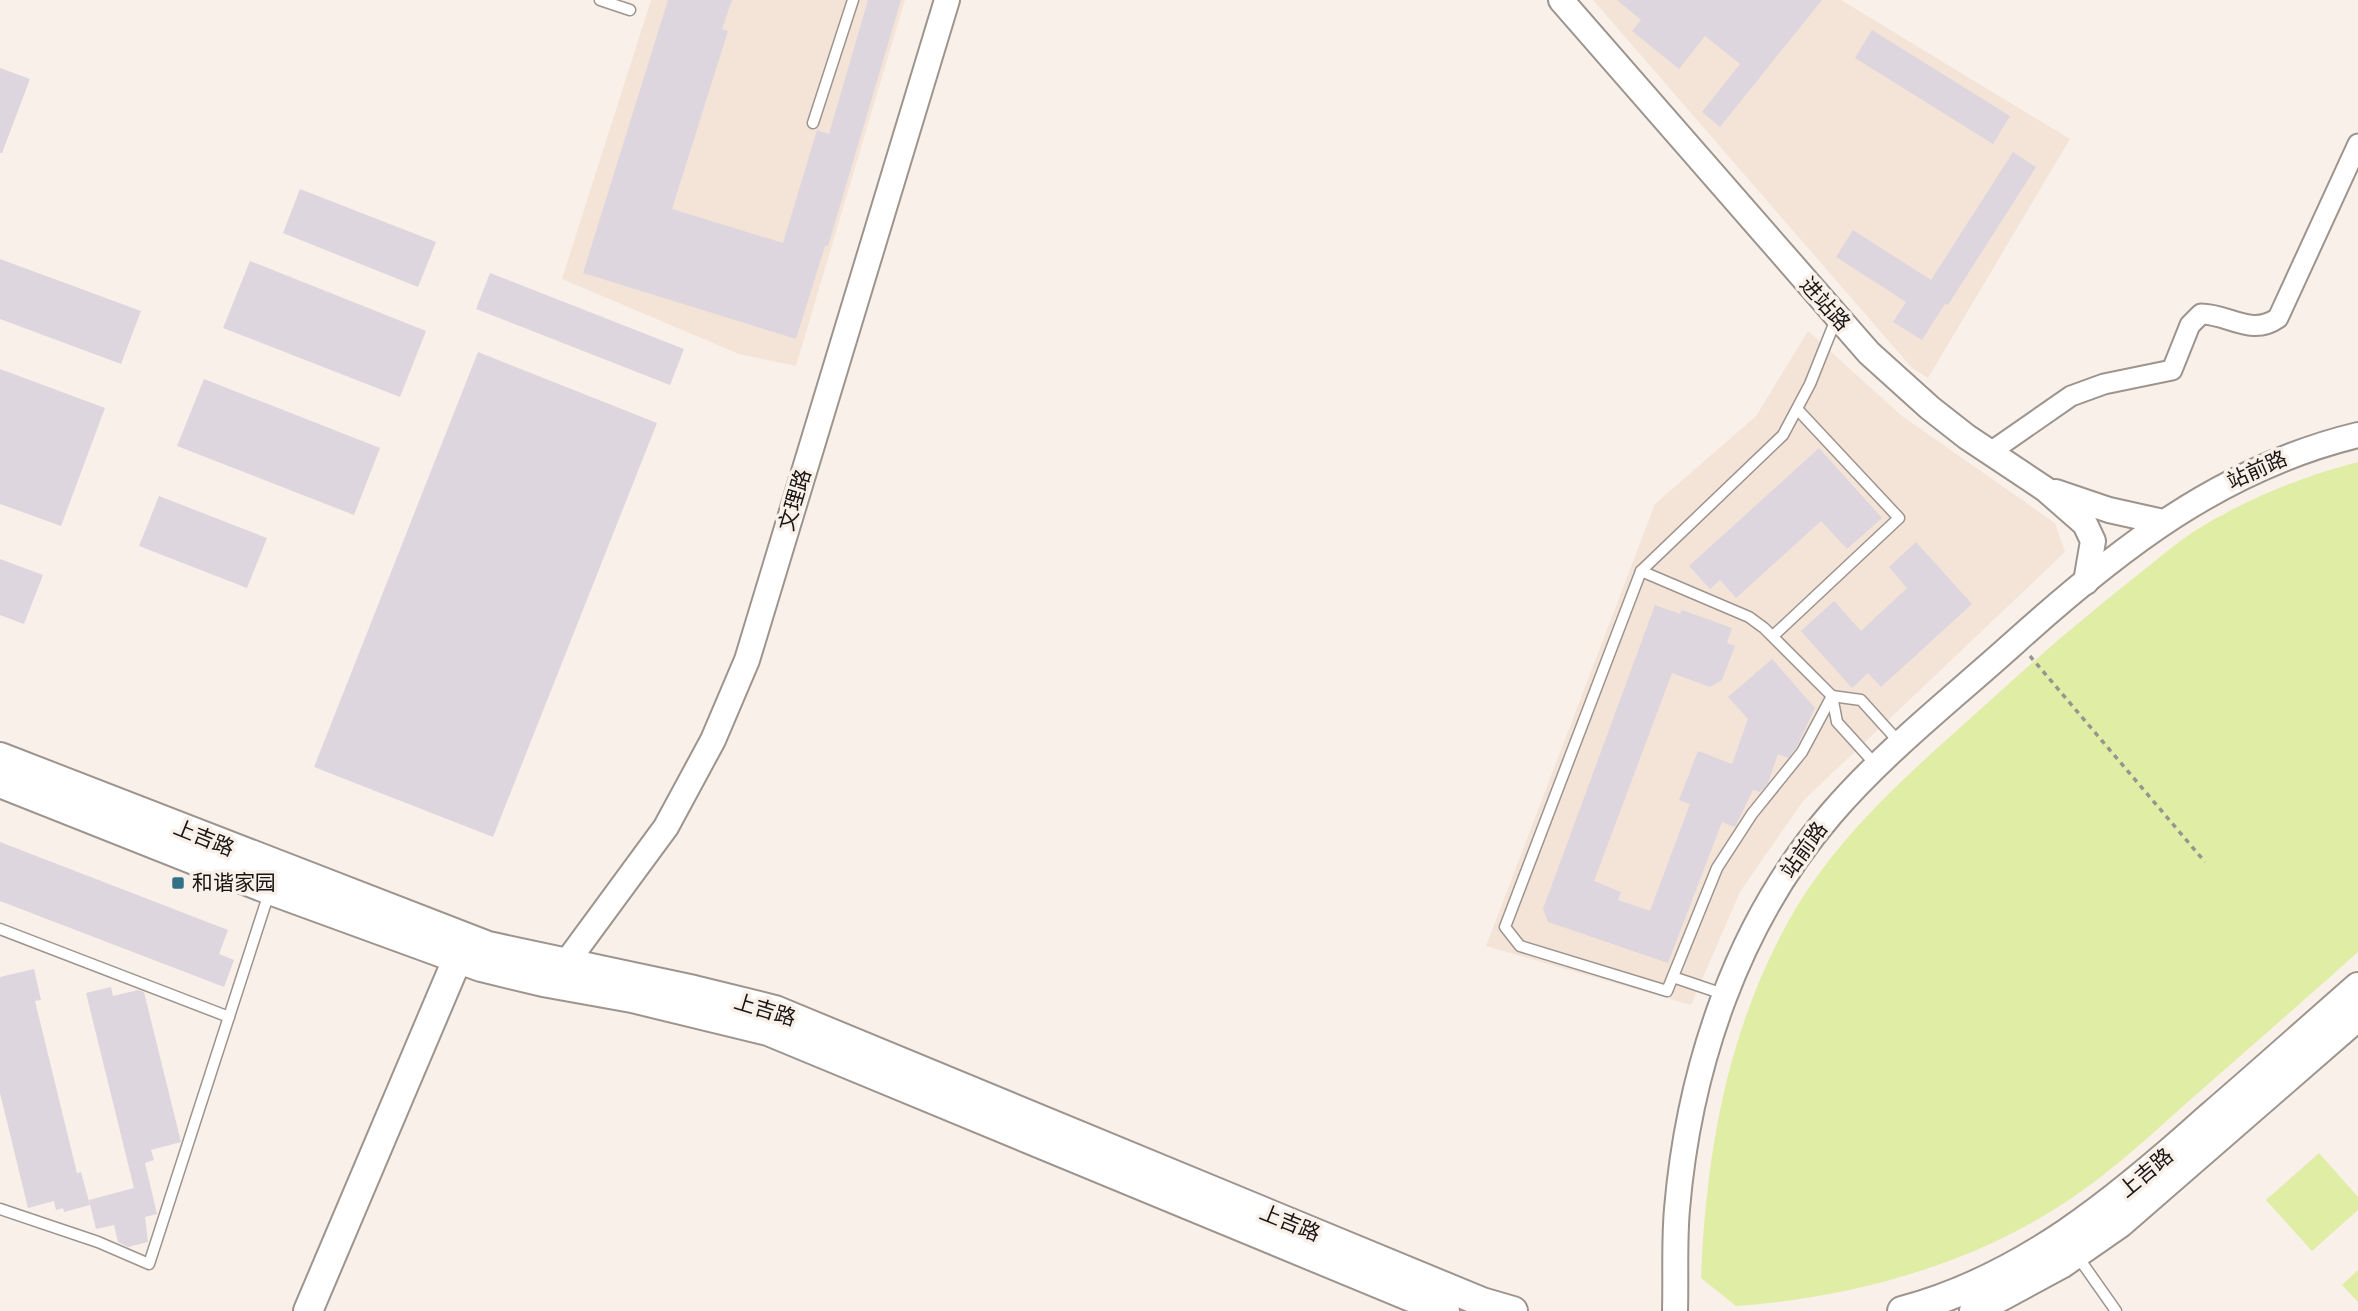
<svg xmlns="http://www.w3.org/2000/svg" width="2358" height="1311" font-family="Barlow,'Noto Sans SC',sans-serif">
<rect width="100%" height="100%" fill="#f9f0e9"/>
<g fill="#f4e4d8">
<path d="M 651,0 L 905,0 L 796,366 L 739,354 L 562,279 Z"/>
<path d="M 1593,0 L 1841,0 L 2070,139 L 1928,378 L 1912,368 Z"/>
<path d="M 1808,331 L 1902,416 L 2055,523 L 2065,552 L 1803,801 L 1740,892 L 1691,1005 L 1486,946 L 1655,504 L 1756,416 Z"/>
</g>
<g fill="#dfeda5">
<path d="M 2358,462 L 2358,952 C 2302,1002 2246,1051 2190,1100 C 2142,1143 2096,1186 2040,1218 C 1946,1272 1843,1298 1736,1306 L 1701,1278 C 1706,1154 1727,1032 1788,922 C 1841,827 1924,761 2003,689 C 2048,648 2093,610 2140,573 C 2158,559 2175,544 2193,532 C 2244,500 2300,477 2358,462 Z"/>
<path d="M 2319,1153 L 2358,1197 L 2358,1210 L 2312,1251 L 2266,1200 Z"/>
<path d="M 2358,1270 L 2358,1302 L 2342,1285 Z"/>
</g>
<g fill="#ddd6de">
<path d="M 668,0 L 732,0 L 722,29 L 728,31 L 672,209 L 783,243 L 817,130 L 829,134 L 868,0 L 901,0 L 828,246 L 825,246 L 796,339 L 583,273 Z"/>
<path d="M 1617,0 L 1822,0 L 1720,127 L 1702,112 L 1740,64 L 1705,36 L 1679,69 L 1632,31 L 1641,20 Z"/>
<path d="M 1872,30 L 2010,116 L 1993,144 L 1855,58 Z"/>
<path d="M 0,68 L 30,79 L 2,153 L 0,153 Z"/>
<path d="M 2013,152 L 2036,167 L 1948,305 L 1945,304 L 1922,340 L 1893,322 L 1906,302 L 1836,257 L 1853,230 L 1931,280 Z"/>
<path d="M 300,189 L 436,242 L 418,287 L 283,233 Z"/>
<path d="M 0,259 L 141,311 L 121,364 L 0,319 Z"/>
<path d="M 250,261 L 426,331 L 400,397 L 223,328 Z"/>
<path d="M 490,273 L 684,349 L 670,385 L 476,309 Z"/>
<path d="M 478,352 L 657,423 L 493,837 L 314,767 Z"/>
<path d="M 0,369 L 105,408 L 61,526 L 0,504 Z"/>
<path d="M 204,379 L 380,448 L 354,515 L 177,446 Z"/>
<path d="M 1819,448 L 1882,518 L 1847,549 L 1821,521 L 1736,598 L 1720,580 L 1710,589 L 1689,566 Z"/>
<path d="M 159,496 L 267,538 L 247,588 L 139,546 Z"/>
<path d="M 1916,542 L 1972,604 L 1881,687 L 1868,673 L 1852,688 L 1801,631 L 1834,601 L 1861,631 L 1907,588 L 1889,567 Z"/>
<path d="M 0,559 L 43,575 L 24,624 L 0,615 Z"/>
<path d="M 1655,605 L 1680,614 L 1682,610 L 1732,628 L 1727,643 L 1735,646 L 1722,680 L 1710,687 L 1672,673 L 1594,881 L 1621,892 L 1618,900 L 1650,911 L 1690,804 L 1679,800 L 1698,751 L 1732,764 L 1748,719 L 1728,697 L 1772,659 L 1815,708 L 1796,748 L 1788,758 L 1778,754 L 1768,783 L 1760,792 L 1753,790 L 1735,827 L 1722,822 L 1668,963 L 1548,922 L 1543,909 Z"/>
<path d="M 0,842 L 228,930 L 219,954 L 234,960 L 224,987 L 0,901 Z"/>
<path d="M 34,969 L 41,1000 L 35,1001 L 77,1173 L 81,1172 L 90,1205 L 64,1212 L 63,1208 L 56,1210 L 54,1201 L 28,1208 L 0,1093 L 0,977 Z"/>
<path d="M 111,987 L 113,996 L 138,990 L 144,992 L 181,1142 L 151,1150 L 154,1160 L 145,1163 L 157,1214 L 145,1217 L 148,1242 L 128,1247 L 118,1242 L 114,1225 L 96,1229 L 89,1200 L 134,1188 L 86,993 Z"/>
</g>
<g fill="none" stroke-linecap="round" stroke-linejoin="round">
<g stroke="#9d948e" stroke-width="13">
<g id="service">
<path d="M 600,0 L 630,10"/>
<path d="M 813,123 L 853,0"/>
<path d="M 1641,571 L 1749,617 L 1764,628 L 1832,696 L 1837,722 L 1877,766"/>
<path d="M 1773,636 L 1899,518 L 1798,410"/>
<path d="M 1832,696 L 1802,752 L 1752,814 L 1717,868 L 1667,991 L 1520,946 L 1505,927 L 1641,571 L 1783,435 L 1810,384 L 1836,319"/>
<path d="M 1832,696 L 1861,700 L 1899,742"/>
<path d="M 0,929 L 229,1017"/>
<path d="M 1673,977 L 1726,995"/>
<path d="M 0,1209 L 98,1242 L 149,1264 L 269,893"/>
<path d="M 2078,1257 L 2116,1311"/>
</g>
</g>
<g stroke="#9d948e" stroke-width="23">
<path id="minor" d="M 1989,453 L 2071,396 L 2104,384 L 2172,370 L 2190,325 L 2201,314 C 2229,314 2251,337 2278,318 L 2358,144"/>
</g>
<g stroke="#9d948e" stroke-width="28">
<g id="tertiary">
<path d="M 1561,0 L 1869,353 L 1930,408 L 1967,437 L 2045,489 L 2085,524 L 2093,541 L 2086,582"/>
<path d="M 2056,492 L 2109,510 L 2163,522"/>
<path d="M 566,963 L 666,827 L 713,740 L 747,660 L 947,0"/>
<path d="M 1675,1311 C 1676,1277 1674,1243 1677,1209 C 1689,1068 1737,923 1831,814 C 1885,751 1953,698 2014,643 C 2117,550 2221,468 2358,435"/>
</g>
</g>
<g stroke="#9d948e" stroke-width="32">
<g id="secondary">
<path d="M 0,757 L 488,946 L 694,990 L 775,1010 L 1482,1302 L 1513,1311"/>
<path d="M 0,783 L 270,890 L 481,967 L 543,982 L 632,998 L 768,1031 L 1445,1311"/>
<path d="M 308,1311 L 465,941"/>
<path d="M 1902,1311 C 2023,1279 2119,1199 2210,1117 C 2260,1074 2309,1030 2358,987"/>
<path d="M 1974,1311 L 2061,1264 L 2120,1223 L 2358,1016"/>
</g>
</g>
<path stroke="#9a948f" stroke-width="3.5" stroke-dasharray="5 5" stroke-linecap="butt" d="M 2030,656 L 2205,862"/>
<use href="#service" stroke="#fff" stroke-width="10"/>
<use href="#minor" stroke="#fff" stroke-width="19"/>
<use href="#tertiary" stroke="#fff" stroke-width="24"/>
<use href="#secondary" stroke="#fff" stroke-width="28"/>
</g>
<rect fill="#337187" stroke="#f9f0e9" stroke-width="2.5" x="171" y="876" width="14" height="14" rx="3.5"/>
<g text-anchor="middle" stroke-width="7" stroke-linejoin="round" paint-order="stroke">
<g font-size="21" fill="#181513" stroke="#f9f0e9">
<text transform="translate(1825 304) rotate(48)" y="7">进站路</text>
<text transform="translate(2257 470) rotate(-24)" y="7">站前路</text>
<text transform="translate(795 500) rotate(-73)" y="7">文理路</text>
<text transform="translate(204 838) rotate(22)" y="7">上吉路</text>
<text transform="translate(1804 850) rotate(-54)" y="7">站前路</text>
<text transform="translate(765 1010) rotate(17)" y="7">上吉路</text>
<text transform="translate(2146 1173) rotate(-40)" y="7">上吉路</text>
<text transform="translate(1290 1223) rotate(22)" y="7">上吉路</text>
</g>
<g font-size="21" fill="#181513" stroke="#f9f0e9" text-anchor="start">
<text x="192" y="890">和谐家园</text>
</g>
</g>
</svg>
